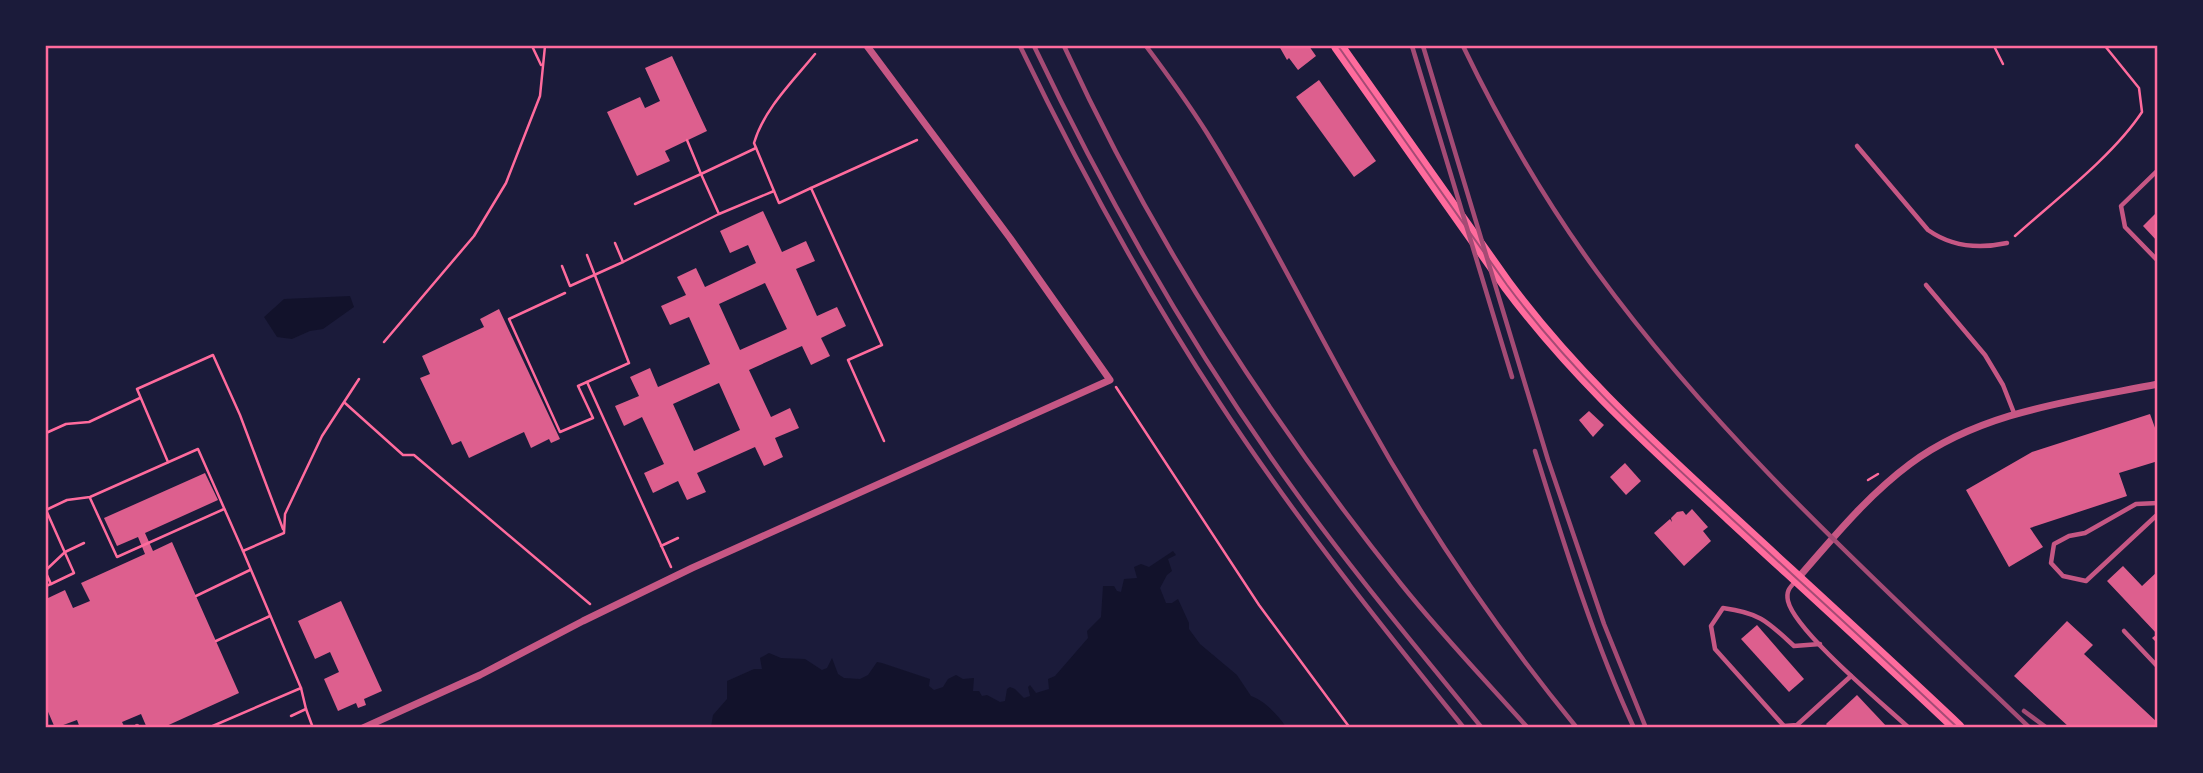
<svg xmlns="http://www.w3.org/2000/svg" width="2203" height="773" font-family="Inter,sans-serif">
<rect width="100%" height="100%" fill="#1b1b3a"/>
<g fill="#12122b">
<path d="M 350,296 L 354,307 L 323,329 L 310,331 L 292,339 L 277,337 L 264,317 L 284,299 Z"/>
<path d="M 1173,551 L 1176,555 L 1168,559 L 1172,571 L 1167,575 L 1160,588 L 1166,603 L 1172,603 L 1178,599 L 1189,623 L 1189,629 L 1200,644 L 1237,675 L 1251,696 C 1264,700 1279,716 1286,727 L 711,727 L 713,715 L 727,699 L 727,681 L 754,669 L 762,669 L 760,658 L 769,653 L 781,658 L 805,659 L 822,670 L 827,668 L 832,658 L 838,674 L 844,678 L 860,679 L 868,675 L 877,662 L 882,663 L 930,679 L 929,686 L 934,690 L 943,687 L 948,679 L 956,675 L 963,679 L 974,678 L 973,691 L 979,691 L 982,696 L 987,695 L 1000,702 L 1005,701 L 1007,689 L 1010,687 L 1015,689 L 1024,698 L 1030,696 L 1028,687 L 1030,685 L 1036,693 L 1049,689 L 1048,679 L 1055,676 L 1088,638 L 1087,631 L 1101,617 L 1103,586 L 1114,586 L 1117,591 L 1121,592 L 1124,579 L 1137,578 L 1134,567 L 1141,564 L 1149,567 Z"/>
</g>
<g fill="#dd5f8e" fill-rule="evenodd">
<path d="M 1279,46 L 1309,46 L 1316,56 L 1298,70 L 1289,58 L 1287,60 Z"/>
<path d="M 672,56 L 707,131 L 665,151 L 670,161 L 637,176 L 607,112 L 640,97 L 645,108 L 660,101 L 645,68 Z"/>
<path d="M 1319,80 L 1376,161 L 1354,177 L 1296,97 Z"/>
<path d="M 763,211 L 782,252 L 806,241 L 815,261 L 796,269 L 817,316 L 837,307 L 846,326 L 821,338 L 830,356 L 811,365 L 802,346 L 749,370 L 771,417 L 790,408 L 799,428 L 775,438 L 783,457 L 764,466 L 755,447 L 697,473 L 706,492 L 687,500 L 678,481 L 653,493 L 644,473 L 664,464 L 642,417 L 624,426 L 615,406 L 639,396 L 630,377 L 650,368 L 658,387 L 710,364 L 689,317 L 670,325 L 661,306 L 686,295 L 677,277 L 696,268 L 705,287 L 756,263 L 748,245 L 730,253 L 720,231 ZM 765,283 L 787,329 L 740,350 L 719,304 ZM 719,383 L 740,430 L 694,451 L 673,404 Z"/>
<path d="M 2158,211 L 2158,242 L 2143,226 Z"/>
<path d="M 499,309 L 560,439 L 551,443 L 549,439 L 531,448 L 524,432 L 469,458 L 461,441 L 452,445 L 420,378 L 430,374 L 422,356 L 484,327 L 480,319 Z"/>
<path d="M 1589,411 L 1604,425 L 1593,437 L 1579,420 Z"/>
<path d="M 2150,414 L 2158,436 L 2158,461 L 2119,473 L 2127,496 L 2030,528 L 2043,547 L 2009,567 L 1966,490 L 2032,452 Z"/>
<path d="M 1625,463 L 1641,481 L 1626,495 L 1610,477 Z"/>
<path d="M 205,473 L 218,500 L 145,533 L 153,551 L 172,542 L 239,693 L 162,728 L 147,728 L 141,714 L 122,722 L 125,728 L 80,728 L 77,720 L 55,728 L 46,707 L 46,599 L 65,590 L 73,608 L 90,601 L 81,583 L 145,554 L 138,537 L 117,546 L 104,518 Z"/>
<path d="M 1692,509 L 1708,527 L 1703,531 L 1711,541 L 1684,566 L 1654,533 L 1670,519 L 1672,522 L 1671,518 L 1677,512 L 1683,511 L 1686,515 Z"/>
<path d="M 2123,566 L 2142,586 L 2158,571 L 2158,644 L 2152,638 L 2157,634 L 2107,581 Z"/>
<path d="M 341,601 L 382,691 L 364,699 L 366,705 L 358,708 L 356,703 L 338,711 L 324,679 L 339,672 L 330,652 L 315,659 L 298,621 Z"/>
<path d="M 2067,621 L 2093,645 L 2084,654 L 2158,723 L 2158,728 L 2070,728 L 2014,676 Z"/>
<path d="M 1757,625 L 1804,679 L 1789,692 L 1741,639 Z"/>
<path d="M 1857,695 L 1888,728 L 1829,728 L 1826,724 Z"/>
</g>
<g fill="none" stroke-linecap="round" stroke-linejoin="round">
<g stroke="#ff6b9d" stroke-width="2.5">
<path d="M 532,46 L 541,65"/>
<path d="M 1994,46 L 2003,64"/>
<path d="M 815,54 C 793,81 764,109 754,143 L 779,203 L 811,188 L 882,345 L 848,360 L 884,441"/>
<path d="M 811,188 L 917,140"/>
<path d="M 635,204 L 701,174 L 687,140"/>
<path d="M 719,214 L 774,191"/>
<path d="M 2015,236 C 2055,200 2113,156 2142,112 L 2139,88 L 2105,46"/>
<path d="M 587,255 L 629,363 L 587,382 L 671,567"/>
<path d="M 623,262 L 719,214 L 701,174 L 756,148"/>
<path d="M 562,266 L 570,286 L 623,262 L 615,243"/>
<path d="M 565,293 L 509,319 L 560,432 L 593,418 L 578,386 L 587,382"/>
<path d="M 384,342 L 474,236 L 506,183 L 540,96 L 545,46"/>
<path d="M 1116,387 L 1259,605 L 1350,728"/>
<path d="M 345,403 L 403,455 L 414,455 L 590,604"/>
<path d="M 46,433 L 66,424 L 89,422 L 140,398"/>
<path d="M 168,462 L 137,389 L 213,355 L 240,415 L 283,529"/>
<path d="M 1868,480 L 1878,474"/>
<path d="M 90,498 L 117,557 L 224,509"/>
<path d="M 46,510 L 67,500 L 90,497 L 198,449 L 243,551"/>
<path d="M 46,510 L 74,573 L 51,584"/>
<path d="M 661,546 L 678,538"/>
<path d="M 46,570 L 65,552 L 84,543"/>
<path d="M 46,573 L 51,584 L 46,586"/>
<path d="M 196,596 L 250,570"/>
<path d="M 216,641 L 270,616"/>
<path d="M 301,688 L 306,709 L 313,728"/>
<path d="M 291,716 L 306,709"/>
<path d="M 208,728 L 301,688 L 243,551 L 284,533 L 285,514 L 322,436 L 359,379"/>
</g>
<g stroke="#c65784" stroke-width="4.5">
<path d="M 1857,146 L 1928,230 C 1952,247 1979,249 2007,243"/>
<path d="M 2158,170 L 2121,206 L 2125,227 L 2158,261"/>
<path d="M 1926,285 L 1985,355 L 2003,385 L 2014,413"/>
<path d="M 2158,503 L 2136,504 L 2085,533 L 2069,536 L 2054,544 L 2051,563 L 2063,576 L 2086,581 L 2158,514"/>
<path d="M 1795,582 C 1789,588 1786,592 1788,601 C 1795,631 1883,704 1909,728"/>
<path d="M 2124,631 L 2158,667"/>
<path d="M 137,726 L 137,728"/>
<path d="M 1784,726 L 1715,649 L 1711,626 L 1723,608 C 1760,613 1767,621 1794,646 L 1820,644"/>
<path d="M 1784,726 L 1797,725 L 1851,676"/>
</g>
<g stroke="#c65784" stroke-width="7">
<path d="M 1798,578 C 1833,538 1867,496 1910,464 C 1981,411 2073,401 2158,384"/>
<path d="M 363,728 L 480,675 L 583,621 L 692,568 L 1110,380 L 1010,238 L 867,46"/>
</g>
<path stroke="#ff6b9d" stroke-width="14" d="M 1338,46 L 1507,285 C 1574,375 1650,443 1731,518 C 1807,588 1883,657 1958,728"/>
<path stroke="#a44b75" stroke-width="2" d="M 1338,46 L 1507,285 C 1574,375 1650,443 1731,518 C 1807,588 1883,657 1958,728"/>
<g stroke="#a44b75" stroke-width="4.5">
<path d="M 1020,46 C 1079,168 1144,288 1219,402 C 1293,515 1378,622 1464,728"/>
<path d="M 1034,46 C 1108,201 1193,350 1294,490 C 1353,572 1418,649 1482,728"/>
<path d="M 1064,46 C 1152,238 1269,419 1401,584 C 1441,634 1485,680 1528,728"/>
<path d="M 1146,46 C 1167,74 1188,103 1207,133 C 1263,223 1310,319 1362,411 C 1424,523 1495,628 1577,728"/>
<path d="M 1412,46 L 1512,377"/>
<path d="M 1423,46 L 1548,460 L 1604,624 L 1646,728"/>
<path d="M 1463,46 C 1501,125 1545,201 1597,272 C 1721,442 1879,583 2030,728"/>
<path d="M 1535,451 C 1564,544 1593,639 1634,728"/>
<path d="M 2024,711 L 2047,728"/>
</g>
</g>
<rect width="2203" height="773" fill="none" stroke="#1b1b3a" stroke-width="94"/>
<rect x="47" y="47" width="2109" height="679" fill="none" stroke="#ff6b9d" stroke-width="2.5"/>
</svg>
